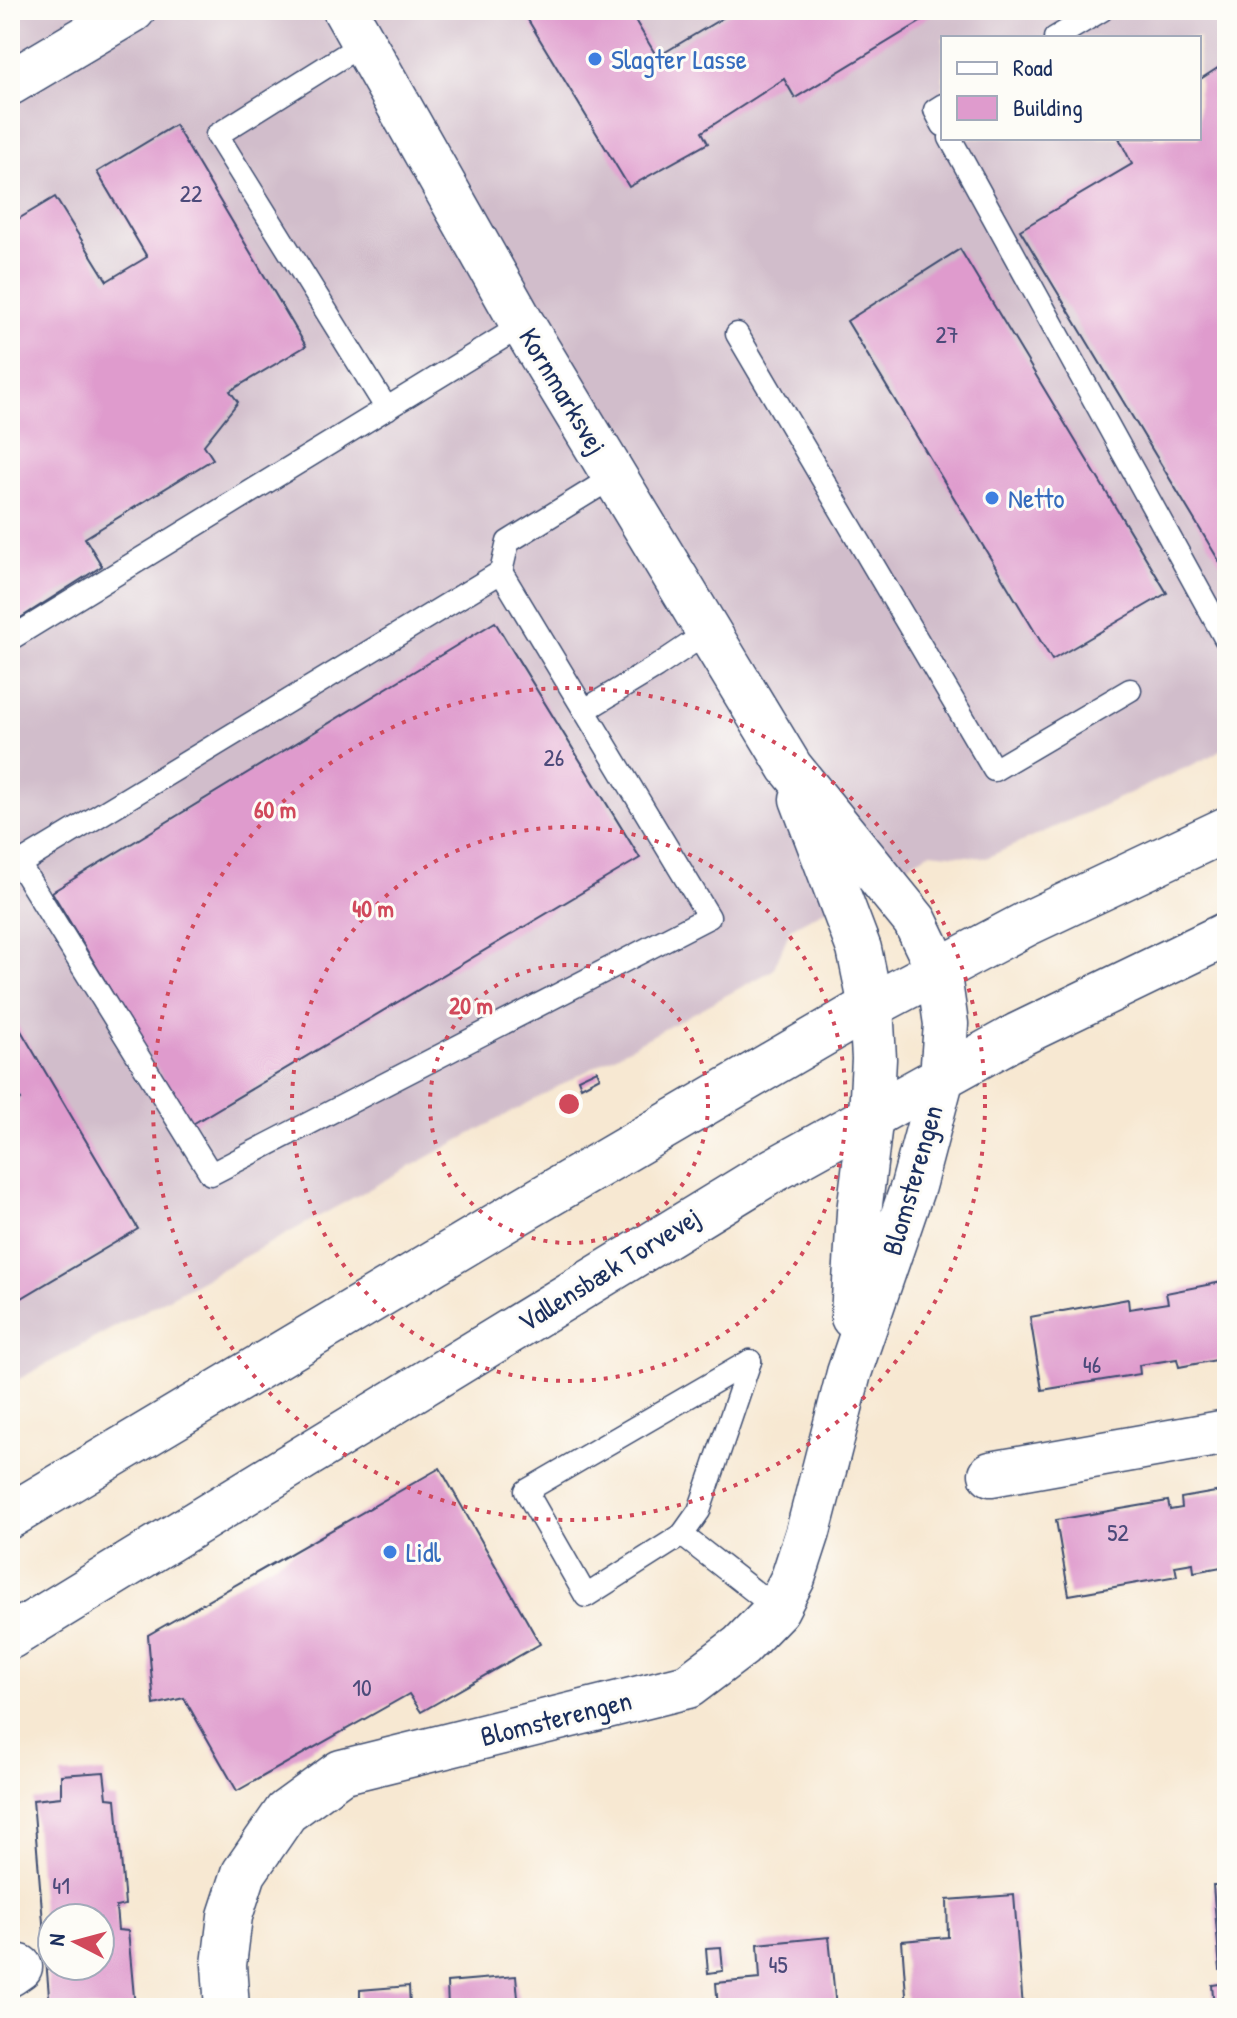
<svg xmlns="http://www.w3.org/2000/svg" width="1237" height="2018" font-family="'Patrick Hand',sans-serif">
<rect width="100%" height="100%" fill="#fdfcf7"/>
<filter id="ink" filterUnits="userSpaceOnUse"><feTurbulence type="fractalNoise" baseFrequency=".0125" numOctaves="2"/><feDisplacementMap in="SourceGraphic" scale="16" xChannelSelector="R" yChannelSelector="G"/><feConvolveMatrix kernelMatrix="1 2 1 2 8 2 1 2 1" color-interpolation-filters="sRGB"/></filter>
<filter id="wash" filterUnits="userSpaceOnUse"><feTurbulence type="fractalNoise" baseFrequency=".006" numOctaves="4" result="noise"/><feDisplacementMap in="SourceGraphic" scale="32" xChannelSelector="R" yChannelSelector="G"/><feGaussianBlur stdDeviation="1.8" result="paint"/><feColorMatrix in="noise" values="0 0 0 0 0 0 0 0 0 0 0 0 0 0 0 0 0 1.4 0 .05"/><feComposite in="paint" operator="in"/></filter>
<g filter="url(#wash)">
<rect width="100%" height="100%" fill="#f7e8d2"/>
<path fill="#d1bdcb" fill-rule="evenodd" d="M 10,10 L 1227,10 L 1227,746 L 1205,759 L 986,858 L 931,852 L 791,928 L 773,970 L 10,1384 ZM 943,38 L 1199,38 L 1199,138 L 943,138 Z"/>
<g id="blocks">
<g fill="#df9bcd" fill-rule="evenodd">
<path d="M 522,10 L 629,10 L 657,57 L 736,10 L 940,10 L 795,98 L 784,79 L 702,132 L 708,143 L 629,187 Z"/>
<path d="M 1227,62 L 1227,574 L 1020,230 L 1132,164 L 1119,138 L 1199,138 L 1199,80 Z"/>
<path d="M 175,125 L 306,346 L 230,391 L 238,402 L 204,445 L 213,459 L 85,538 L 102,566 L 11,624 L 10,224 L 55,197 L 107,281 L 147,257 L 97,172 Z"/>
<path d="M 960,249 L 1167,593 L 1052,660 L 847,321 Z"/>
<path d="M 495,622 L 640,858 L 191,1125 L 52,892 Z"/>
<path d="M 10,1012 L 138,1229 L 10,1305 L 10,1107 L 21,1100 L 10,1082 Z"/>
<path d="M 597,1070 L 600,1077 L 581,1087 L 578,1079 Z"/>
<path d="M 1227,1281 L 1227,1358 L 1179,1367 L 1177,1359 L 1139,1365 L 1140,1374 L 1042,1390 L 1030,1317 L 1128,1299 L 1129,1309 L 1168,1303 L 1166,1293 Z"/>
<path d="M 440,1468 L 540,1644 L 421,1712 L 409,1694 L 237,1791 L 184,1698 L 154,1705 L 148,1635 Z"/>
<path d="M 1227,1490 L 1227,1566 L 1194,1572 L 1193,1563 L 1175,1566 L 1177,1576 L 1069,1595 L 1056,1520 L 1168,1501 L 1170,1510 L 1182,1508 L 1181,1498 Z"/>
<path d="M 104,1772 L 107,1798 L 116,1799 L 125,1905 L 116,1907 L 118,1930 L 128,1931 L 135,2008 L 50,2008 L 33,1800 L 61,1797 L 61,1775 ZM 52,1918 L 100,1918 L 100,1966 L 52,1966 Z"/>
<path d="M 1213,1885 L 1227,1885 L 1227,1970 L 1220,1970 Z"/>
<path d="M 1014,1895 L 1023,2008 L 907,2008 L 902,1941 L 948,1937 L 947,1900 Z"/>
<path d="M 829,1937 L 836,2008 L 718,2008 L 716,1983 L 760,1979 L 758,1944 Z"/>
<path d="M 721,1947 L 723,1971 L 708,1973 L 706,1948 Z"/>
<path d="M 516,1976 L 519,2008 L 448,2008 L 447,1982 Z"/>
<path d="M 1227,1983 L 1227,2008 L 1214,2008 L 1212,1985 Z"/>
<path d="M 409,1986 L 410,2008 L 360,2008 L 360,1990 Z"/>
</g>
</g>
</g>
<g filter="url(#ink)">
<use href="#blocks" fill-opacity="0" stroke="#3c4b6f" stroke-width="2"/>
<g fill="none" stroke-linecap="round" stroke-linejoin="round">
<g stroke="#3c4b6f" stroke-width="25">
<g id="lane">
<path d="M 1055,38 L 1102,10"/>
<path d="M 364,43 L 217,135 L 387,409"/>
<path d="M 943,105 L 935,110 L 943,125"/>
<path d="M 950,138 L 1225,638 L 1227,637"/>
<path d="M 737,334 L 994,770 L 1130,690"/>
<path d="M 501,572 L 709,917 L 211,1174 L 19,864 Z"/>
<path d="M 501,572 L 508,542 L 615,476"/>
<path d="M 10,639 L 523,325"/>
<path d="M 585,710 L 656,667 L 708,632"/>
<path d="M 750,1361 L 526,1491 L 586,1596 L 682,1535 L 777,1609"/>
<path d="M 682,1535 L 699,1511 L 750,1361"/>
</g>
</g>
<g stroke="#3c4b6f" stroke-width="47">
<g id="street">
<path d="M 10,83 L 133,10"/>
<path d="M 802,799 L 859,949 L 871,1006 L 874,1059 L 871,1115 L 859,1212 L 853,1317"/>
<path d="M 991,1474 L 1227,1432"/>
<path d="M 10,1974 L 20,1967"/>
<path d="M 227,2008 L 224,1965 L 230,1916 L 244,1873 L 286,1812 L 341,1772 L 688,1686 L 741,1646 L 777,1609 L 793,1578 L 808,1532 L 849,1373 L 913,1186 L 942,1077 L 946,1024 L 938,969 L 915,921 L 790,767 L 523,325 L 345,10"/>
</g>
</g>
<g stroke="#3c4b6f" stroke-width="47">
<g id="secondary">
<path d="M 10,1516 L 519,1212 L 871,1006 L 1028,923 L 1227,829"/>
<path d="M 10,1637 L 767,1174 L 1018,1035 L 1227,934"/>
</g>
</g>
<use href="#lane" stroke="#fff" stroke-width="22"/>
<use href="#street" stroke="#fff" stroke-width="44"/>
<use href="#secondary" stroke="#fff" stroke-width="44"/>
</g>
</g>
<g fill="none" stroke="#d1495b" stroke-width="4" stroke-dasharray="4 8">
<circle cx="569" cy="1104" r="139"/>
<circle cx="569" cy="1104" r="277"/>
<circle cx="569" cy="1104" r="416"/>
</g>
<g fill="#3f7fe0" stroke="#fdfcf7" stroke-width="3">
<circle cx="595" cy="59" r="8"/>
<circle cx="992" cy="498" r="8"/>
<circle cx="390" cy="1552" r="8"/>
</g>
<g text-anchor="middle" stroke-width="6" stroke-linejoin="round" paint-order="stroke">
<g font-size="24" fill="#4c4a7a">
<text x="191" y="202">22</text>
<text x="947" y="343">27</text>
<text x="554" y="766">26</text>
<text x="1092" y="1373">46</text>
<text x="1118" y="1541">52</text>
<text x="362" y="1696">10</text>
<text x="61" y="1894">41</text>
<text x="778" y="1973">45</text>
</g>
<g font-size="28" fill="#366cbe" stroke="#fdfcf7" text-anchor="start">
<text x="611" y="69">Slagter Lasse</text>
<text x="1008" y="508">Netto</text>
<text x="406" y="1562">Lidl</text>
</g>
<g font-size="28" fill="#1b2f5e" stroke="#fdfcf7">
<text transform="translate(563 391) rotate(59)" y="10">Kornmarksvej</text>
<text transform="translate(912 1180) rotate(-74)" y="10">Blomsterengen</text>
<text transform="translate(609 1269) rotate(-32)" y="10">Vallensbæk Torvevej</text>
<text transform="translate(556 1718) rotate(-14)" y="10">Blomsterengen</text>
</g>
</g>
<circle cx="569" cy="1104" r="12" fill="#d1495b" stroke="#fdfcf7" stroke-width="4"/>
<g font-size="24" text-anchor="middle" font-weight="bold" fill="#d1495b" stroke="#fdfcf7" stroke-width="6" stroke-linejoin="round" paint-order="stroke">
<text x="275" y="818">60 m</text>
<text x="373" y="917">40 m</text>
<text x="471" y="1014">20 m</text>
</g>
<rect width="1237" height="2018" fill="none" stroke="#fdfcf7" stroke-width="40"/>
<rect x="941" y="36" width="260" height="104" fill="#fdfcf7" stroke="#a3aaba" stroke-width="2"/>
<rect x="957" y="62" width="40" height="12" fill="#ffffff" stroke="#a3aaba" stroke-width="2"/>
<text x="1013" y="76" font-size="24" fill="#1b2f5e">Road</text>
<rect x="957" y="96" width="40" height="24" fill="#df9bcd" stroke="#a3aaba" stroke-width="2"/>
<text x="1013" y="116" font-size="24" fill="#1b2f5e">Building</text>
<g transform="translate(76 1942) rotate(276)"><circle r="38" fill="#fdfcf7" stroke="#a3aaba" stroke-width="2"/>
<path d="M0-6L14 30L0 20L-14 30Z" fill="#d1495b"/>
<text y="-12" font-size="22" font-weight="bold" text-anchor="middle" fill="#1b2f5e">N</text>
</g>
</svg>
